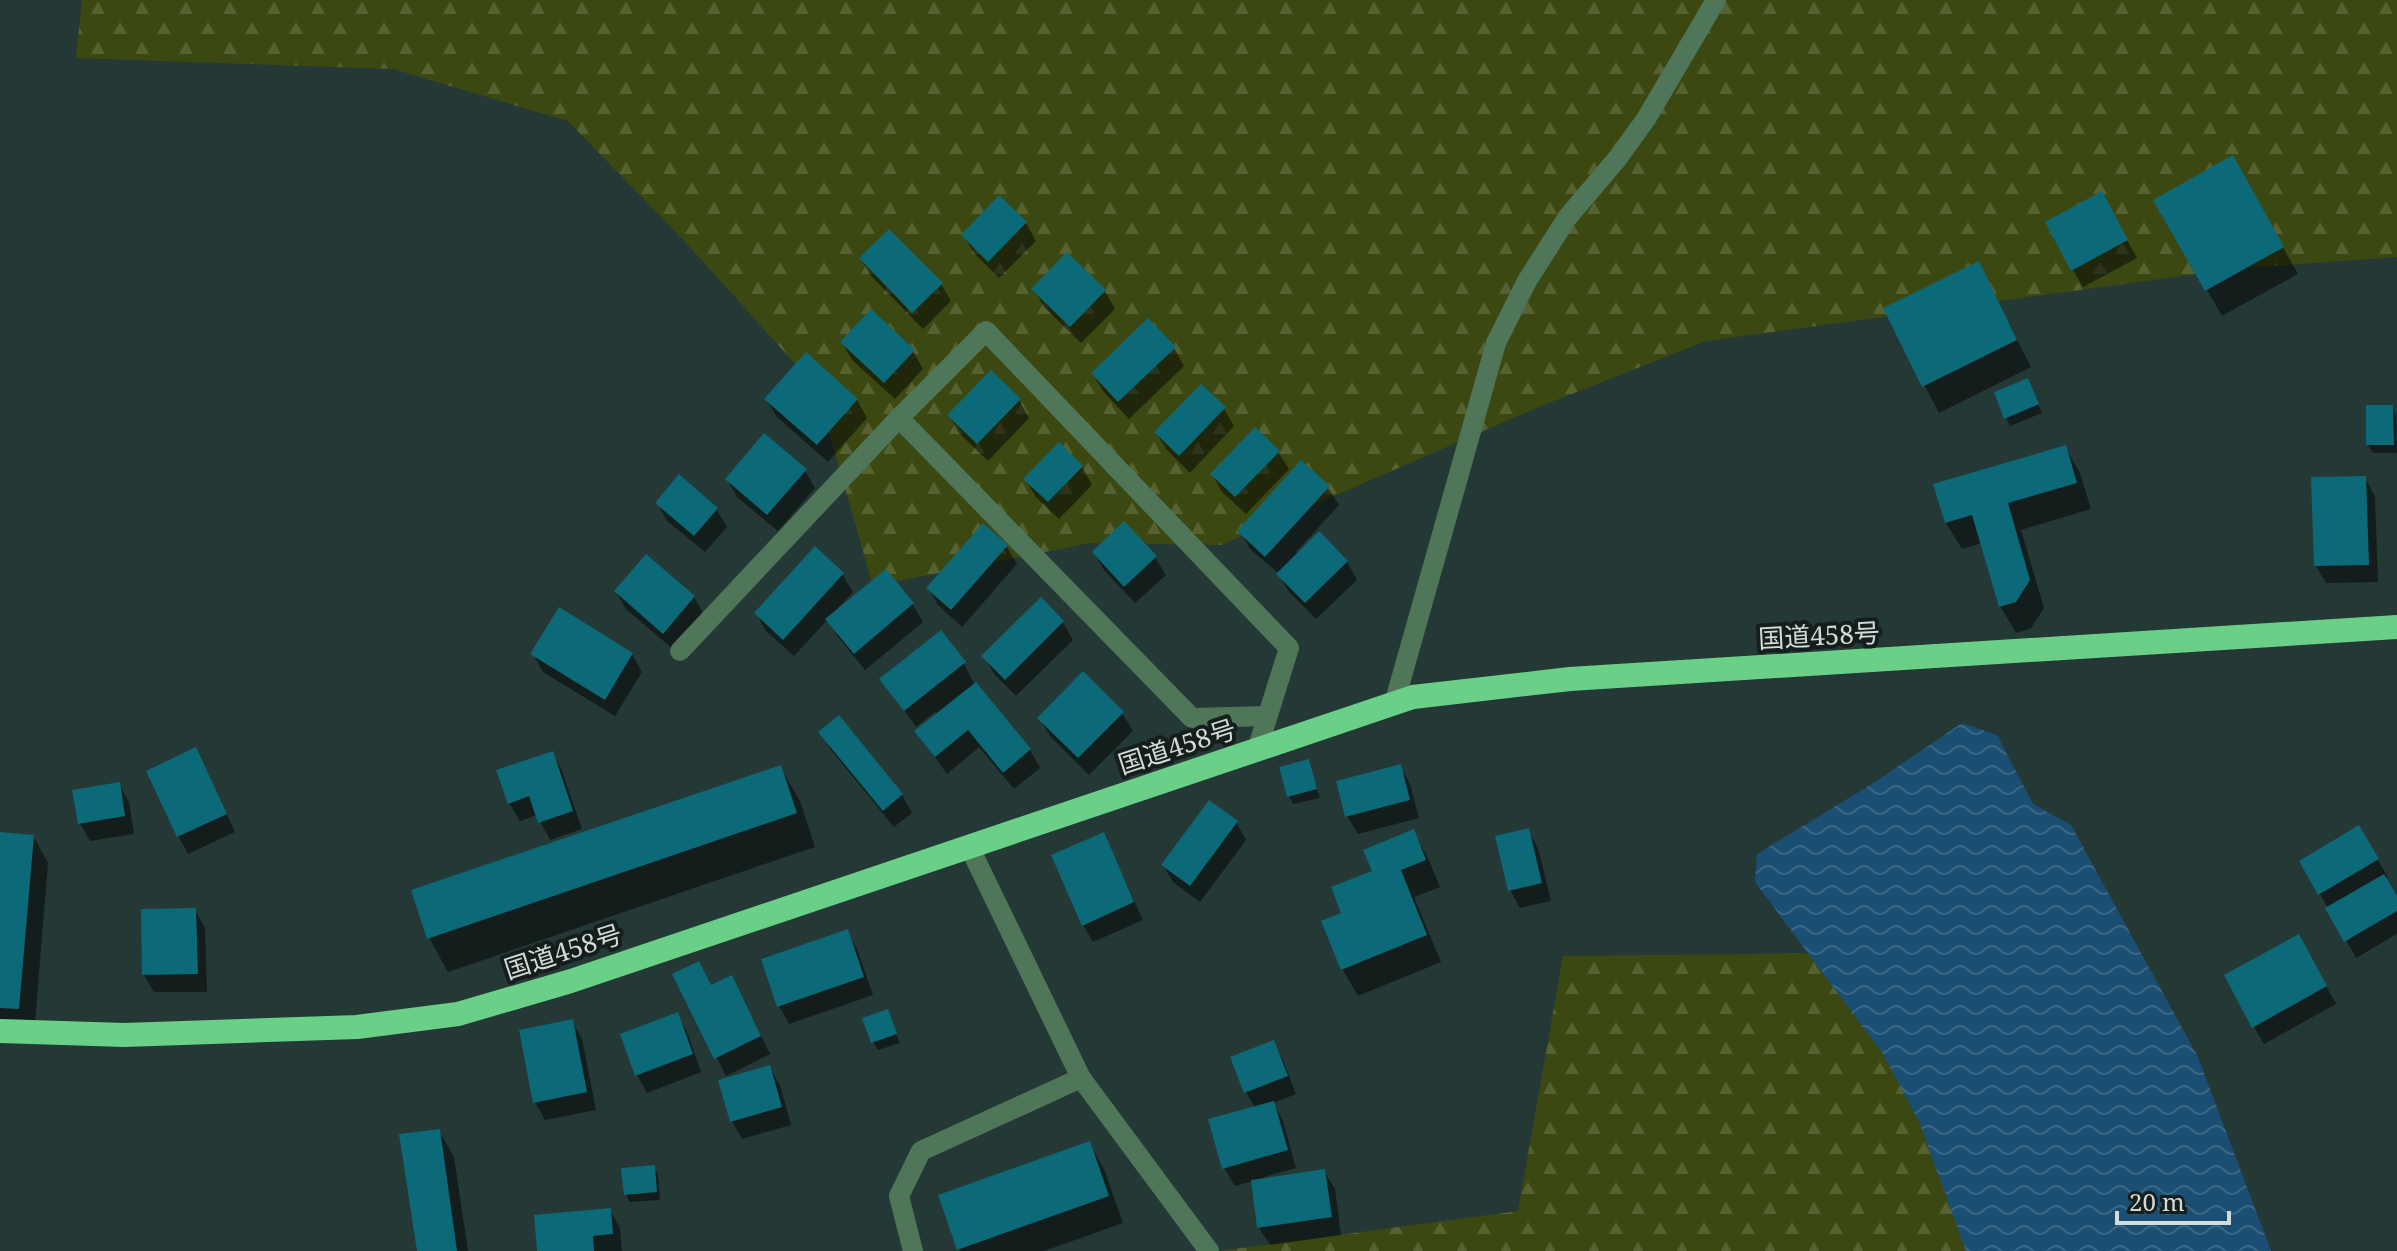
<svg xmlns="http://www.w3.org/2000/svg" width="2397" height="1251" font-family="'Noto Serif','Noto Sans JP',serif">
<defs>
<pattern id="forest-firs" width="22" height="20" patternUnits="userSpaceOnUse" patternTransform="scale(2)"><rect width="22" height="20" fill="#3c4811"/><path d="M5 1l3.5 6h-7zM16 11l3.5 6h-7z" fill="#576233"/></pattern>
<pattern id="water-waves" width="16" height="10" patternUnits="userSpaceOnUse" patternTransform="scale(2)"><rect width="16" height="10" fill="#1a4e72"/><path d="M0 5q4-4 8 0t8 0" fill="none" stroke="#3a6786"/></pattern>
</defs>
<rect width="100%" height="100%" fill="#243835"/>
<g fill="url(#forest-firs)">
<path d="M 82,0 L 2397,0 L 2397,257 L 2233,269 L 1706,341 L 1541,406 L 1221,545 L 1090,543 L 873,586 L 816,387 L 689,246 L 568,121 L 393,69 L 76,58 Z"/>
<path d="M 2050,951 L 2162,1251 L 1219,1251 L 1518,1211 L 1563,956 Z"/>
</g>
<path fill="url(#water-waves)" d="M 1962,723 L 1997,735 L 2033,804 L 2071,825 L 2198,1057 L 2271,1251 L 1966,1251 L 1919,1122 L 1883,1054 L 1755,882 L 1757,854 L 1875,782 Z"/>
<g fill="#0007">
<path d="M 2233,158 L 2298,274 L 2222,316 L 2156,201 Z"/>
<path d="M 2111,211 L 2137,258 L 2083,287 L 2073,270 Z"/>
<path d="M 1026,223 L 1036,241 L 999,278 L 974,253 L 964,236 Z"/>
<path d="M 861,259 L 941,284 L 951,301 L 923,329 L 871,276 Z"/>
<path d="M 1978,264 L 2031,367 L 1939,413 L 1885,309 Z"/>
<path d="M 1034,289 L 1105,291 L 1115,309 L 1081,343 L 1044,307 Z"/>
<path d="M 842,342 L 913,351 L 923,369 L 895,399 L 852,360 Z"/>
<path d="M 1174,348 L 1184,366 L 1129,419 L 1103,391 L 1093,374 Z"/>
<path d="M 2032,389 L 2042,413 L 2010,426 L 2006,418 Z"/>
<path d="M 766,399 L 857,400 L 867,418 L 828,462 L 776,416 Z"/>
<path d="M 1019,400 L 1029,418 L 988,461 L 959,433 L 949,415 Z"/>
<path d="M 2392,407 L 2396,415 L 2397,453 L 2373,453 L 2368,445 Z"/>
<path d="M 1224,409 L 1234,426 L 1190,473 L 1167,450 L 1156,433 Z"/>
<path d="M 2065,447 L 2080,473 L 2091,509 L 2021,530 L 2044,608 L 2031,628 L 2016,633 L 2000,606 L 1982,543 L 1962,549 L 1946,523 L 1935,485 Z"/>
<path d="M 1278,452 L 1289,469 L 1246,514 L 1222,492 L 1212,474 Z"/>
<path d="M 1082,467 L 1092,485 L 1059,519 L 1036,497 L 1025,479 Z"/>
<path d="M 805,471 L 815,488 L 778,531 L 737,497 L 727,479 Z"/>
<path d="M 2365,478 L 2375,496 L 2378,582 L 2326,583 L 2316,566 Z"/>
<path d="M 1328,488 L 1339,505 L 1296,552 L 1347,562 L 1357,580 L 1316,619 L 1289,592 L 1277,572 L 1250,549 L 1240,531 Z"/>
<path d="M 657,503 L 716,509 L 727,527 L 705,552 L 667,521 Z"/>
<path d="M 983,526 L 1007,547 L 1017,564 L 962,627 L 938,605 L 928,588 Z"/>
<path d="M 1094,552 L 1155,557 L 1166,575 L 1135,603 L 1104,570 Z"/>
<path d="M 886,572 L 913,605 L 923,622 L 865,670 L 838,637 L 828,619 L 794,656 L 766,631 L 756,613 L 842,574 L 853,592 L 838,608 L 839,610 Z"/>
<path d="M 616,592 L 694,597 L 704,615 L 674,650 L 626,609 Z"/>
<path d="M 1041,600 L 1063,623 L 1073,640 L 1016,696 L 994,674 L 984,656 Z"/>
<path d="M 533,654 L 632,654 L 642,672 L 615,716 L 543,672 Z"/>
<path d="M 964,663 L 973,682 L 1030,750 L 1040,768 L 1014,789 L 979,747 L 947,774 L 917,732 L 938,715 L 935,712 L 916,727 L 882,679 Z"/>
<path d="M 1122,713 L 1133,731 L 1089,775 L 1050,736 L 1040,719 Z"/>
<path d="M 839,718 L 902,795 L 912,813 L 894,827 L 831,750 L 821,732 Z"/>
<path d="M 552,753 L 562,771 L 582,829 L 550,840 L 537,815 L 520,821 L 509,803 Z"/>
<path d="M 1308,761 L 1320,798 L 1293,804 L 1289,796 Z"/>
<path d="M 1400,766 L 1410,784 L 1419,818 L 1358,834 L 1347,816 Z"/>
<path d="M 205,767 L 235,832 L 188,854 L 178,836 Z"/>
<path d="M 780,767 L 800,801 L 815,847 L 448,972 L 429,938 Z"/>
<path d="M 119,784 L 129,802 L 134,834 L 90,841 L 80,823 Z"/>
<path d="M 1236,822 L 1246,840 L 1200,902 L 1173,882 L 1163,865 Z"/>
<path d="M 2358,828 L 2388,877 L 2385,879 L 2397,900 L 2397,934 L 2356,958 L 2302,862 Z"/>
<path d="M 1528,831 L 1538,848 L 1551,901 L 1520,908 L 1510,890 Z"/>
<path d="M 1413,832 L 1428,858 L 1440,887 L 1414,897 L 1441,962 L 1358,996 L 1343,970 L 1324,922 L 1344,914 L 1374,872 Z"/>
<path d="M 0,834 L 33,836 L 48,863 L 34,1035 L 0,1032 Z"/>
<path d="M 1103,835 L 1143,920 L 1093,942 L 1083,925 Z"/>
<path d="M 195,910 L 205,928 L 207,992 L 154,992 L 144,975 Z"/>
<path d="M 847,932 L 857,949 L 873,995 L 789,1024 L 779,1006 Z"/>
<path d="M 2298,936 L 2336,1004 L 2264,1044 L 2254,1027 Z"/>
<path d="M 675,975 L 741,995 L 770,1054 L 726,1076 Z"/>
<path d="M 887,1012 L 900,1043 L 878,1050 L 873,1042 Z"/>
<path d="M 677,1015 L 687,1032 L 701,1072 L 647,1093 L 637,1075 Z"/>
<path d="M 572,1021 L 582,1039 L 596,1110 L 545,1120 L 535,1102 Z"/>
<path d="M 1273,1042 L 1283,1060 L 1296,1094 L 1273,1103 L 1283,1121 L 1296,1168 L 1264,1177 L 1264,1180 L 1324,1171 L 1335,1189 L 1341,1235 L 1270,1245 L 1259,1228 L 1253,1181 L 1235,1186 L 1224,1168 L 1255,1108 L 1246,1092 Z"/>
<path d="M 769,1067 L 780,1085 L 791,1125 L 742,1139 L 732,1121 L 720,1081 Z"/>
<path d="M 439,1131 L 454,1157 L 468,1251 L 419,1251 Z"/>
<path d="M 1089,1143 L 1104,1169 L 1123,1223 L 1044,1251 L 960,1251 L 941,1196 Z"/>
<path d="M 654,1167 L 658,1175 L 660,1200 L 630,1202 L 626,1194 Z"/>
<path d="M 610,1210 L 620,1228 L 622,1251 L 539,1251 Z"/>
</g>
<g fill="#0b6978">
<path d="M 2233,155 L 2284,247 L 2205,291 L 2153,200 Z"/>
<path d="M 2102,191 L 2128,240 L 2071,271 L 2045,222 Z"/>
<path d="M 999,195 L 1027,222 L 988,262 L 961,235 Z"/>
<path d="M 889,229 L 943,283 L 912,313 L 859,258 Z"/>
<path d="M 1067,252 L 1106,290 L 1070,327 L 1031,289 Z"/>
<path d="M 1979,261 L 2017,340 L 1922,387 L 1883,308 Z"/>
<path d="M 871,309 L 915,350 L 884,383 L 840,342 Z"/>
<path d="M 1148,318 L 1176,347 L 1118,402 L 1091,373 Z"/>
<path d="M 806,352 L 858,399 L 817,445 L 764,399 Z"/>
<path d="M 991,370 L 1021,399 L 977,444 L 947,415 Z"/>
<path d="M 2028,378 L 2039,404 L 2004,419 L 1994,392 Z"/>
<path d="M 1201,384 L 1226,407 L 1179,456 L 1154,432 Z"/>
<path d="M 2366,405 L 2393,405 L 2394,445 L 2366,445 Z"/>
<path d="M 1255,427 L 1280,451 L 1235,497 L 1210,474 Z"/>
<path d="M 764,433 L 807,469 L 767,515 L 725,479 Z"/>
<path d="M 1059,442 L 1083,466 L 1048,502 L 1023,479 Z"/>
<path d="M 2066,445 L 2077,483 L 2008,503 L 2030,580 L 2016,602 L 1999,607 L 1972,515 L 1945,523 L 1933,484 Z"/>
<path d="M 1301,460 L 1330,486 L 1265,557 L 1237,531 Z"/>
<path d="M 679,474 L 718,508 L 694,536 L 655,503 Z"/>
<path d="M 2366,476 L 2369,565 L 2314,566 L 2311,477 Z"/>
<path d="M 1124,521 L 1157,556 L 1124,587 L 1092,552 Z"/>
<path d="M 983,523 L 1008,545 L 951,610 L 926,588 Z"/>
<path d="M 1319,531 L 1348,561 L 1305,603 L 1276,574 Z"/>
<path d="M 815,546 L 844,573 L 783,640 L 754,613 Z"/>
<path d="M 646,554 L 695,596 L 663,634 L 614,591 Z"/>
<path d="M 886,569 L 914,603 L 854,654 L 825,619 Z"/>
<path d="M 1041,597 L 1064,621 L 1005,680 L 981,656 Z"/>
<path d="M 559,607 L 633,653 L 605,700 L 530,654 Z"/>
<path d="M 941,630 L 966,662 L 904,711 L 879,679 Z"/>
<path d="M 1083,671 L 1124,712 L 1078,758 L 1037,718 Z"/>
<path d="M 976,682 L 1031,749 L 1003,773 L 968,730 L 935,757 L 914,731 Z"/>
<path d="M 839,715 L 903,794 L 883,811 L 818,732 Z"/>
<path d="M 196,747 L 227,814 L 177,837 L 146,771 Z"/>
<path d="M 553,751 L 573,811 L 538,823 L 529,796 L 508,804 L 496,770 Z"/>
<path d="M 1309,759 L 1317,789 L 1287,797 L 1279,767 Z"/>
<path d="M 1401,764 L 1410,800 L 1345,817 L 1336,781 Z"/>
<path d="M 781,765 L 797,813 L 427,939 L 411,890 Z"/>
<path d="M 120,782 L 125,816 L 78,824 L 72,790 Z"/>
<path d="M 1209,800 L 1238,821 L 1190,886 L 1161,865 Z"/>
<path d="M 2359,825 L 2379,859 L 2318,895 L 2299,861 Z"/>
<path d="M 1529,828 L 1542,883 L 1508,891 L 1495,836 Z"/>
<path d="M 1414,829 L 1426,860 L 1401,870 L 1427,935 L 1341,970 L 1321,921 L 1341,913 L 1331,887 L 1372,871 L 1363,850 Z"/>
<path d="M 0,832 L 34,835 L 19,1009 L 0,1008 Z"/>
<path d="M 1104,832 L 1134,902 L 1082,926 L 1051,855 Z"/>
<path d="M 2384,874 L 2397,896 L 2397,911 L 2344,942 L 2325,908 Z"/>
<path d="M 196,908 L 198,974 L 142,975 L 141,909 Z"/>
<path d="M 848,929 L 864,977 L 777,1007 L 761,959 Z"/>
<path d="M 2299,934 L 2327,986 L 2252,1028 L 2224,975 Z"/>
<path d="M 699,961 L 711,985 L 732,975 L 761,1036 L 714,1059 L 672,974 Z"/>
<path d="M 888,1009 L 897,1034 L 871,1043 L 862,1018 Z"/>
<path d="M 678,1012 L 693,1054 L 635,1076 L 620,1034 Z"/>
<path d="M 573,1019 L 587,1092 L 533,1103 L 519,1030 Z"/>
<path d="M 1274,1040 L 1288,1076 L 1244,1093 L 1230,1057 Z"/>
<path d="M 770,1065 L 782,1107 L 730,1122 L 718,1080 Z"/>
<path d="M 1274,1101 L 1288,1150 L 1222,1169 L 1208,1119 Z"/>
<path d="M 440,1129 L 457,1251 L 417,1251 L 399,1134 Z"/>
<path d="M 1090,1141 L 1109,1196 L 957,1250 L 938,1195 Z"/>
<path d="M 655,1165 L 657,1192 L 624,1195 L 621,1168 Z"/>
<path d="M 1325,1169 L 1332,1217 L 1257,1228 L 1251,1180 Z"/>
<path d="M 611,1208 L 613,1234 L 593,1236 L 594,1251 L 537,1251 L 534,1215 Z"/>
</g>
<g fill="none" stroke-linecap="round" stroke-linejoin="round">
<g stroke="#4f7659" stroke-width="20">
<path d="M 899,418 L 1192,718 L 1267,716"/>
<path d="M 680,651 L 899,418 L 986,331 L 1289,648 L 1257,750"/>
<path d="M 1394,704 L 1496,343 L 1527,281 L 1567,218 L 1617,159 L 1646,119 L 1716,0"/>
<path d="M 969,846 L 1081,1078 L 1209,1251"/>
<path d="M 913,1251 L 899,1196 L 921,1151 L 1081,1078"/>
</g>
<path stroke="#6ad088" stroke-width="24" d="M 0,1031 L 124,1035 L 357,1027 L 458,1014 L 571,981 L 1413,697 L 1570,679 L 2397,627"/>
</g>
<g text-anchor="middle" stroke-width="8" stroke-linejoin="round" paint-order="stroke">
<g font-size="26" fill="#d0dcda" stroke="#151e1c">
<text transform="translate(1819 636) rotate(-3)" y="9">国道458号</text>
<text transform="translate(1177 747) rotate(-18)" y="9">国道458号</text>
<text transform="translate(563 952) rotate(-18)" y="9">国道458号</text>
</g>
</g>
<path d="M2117 1211v12h112v-12" fill="none" stroke="#d0dcda" stroke-width="4"/>
<text x="2129" y="1211" font-size="24" fill="#d0dcda" stroke="#151e1c" stroke-width="6" paint-order="stroke">20 m</text>
</svg>
